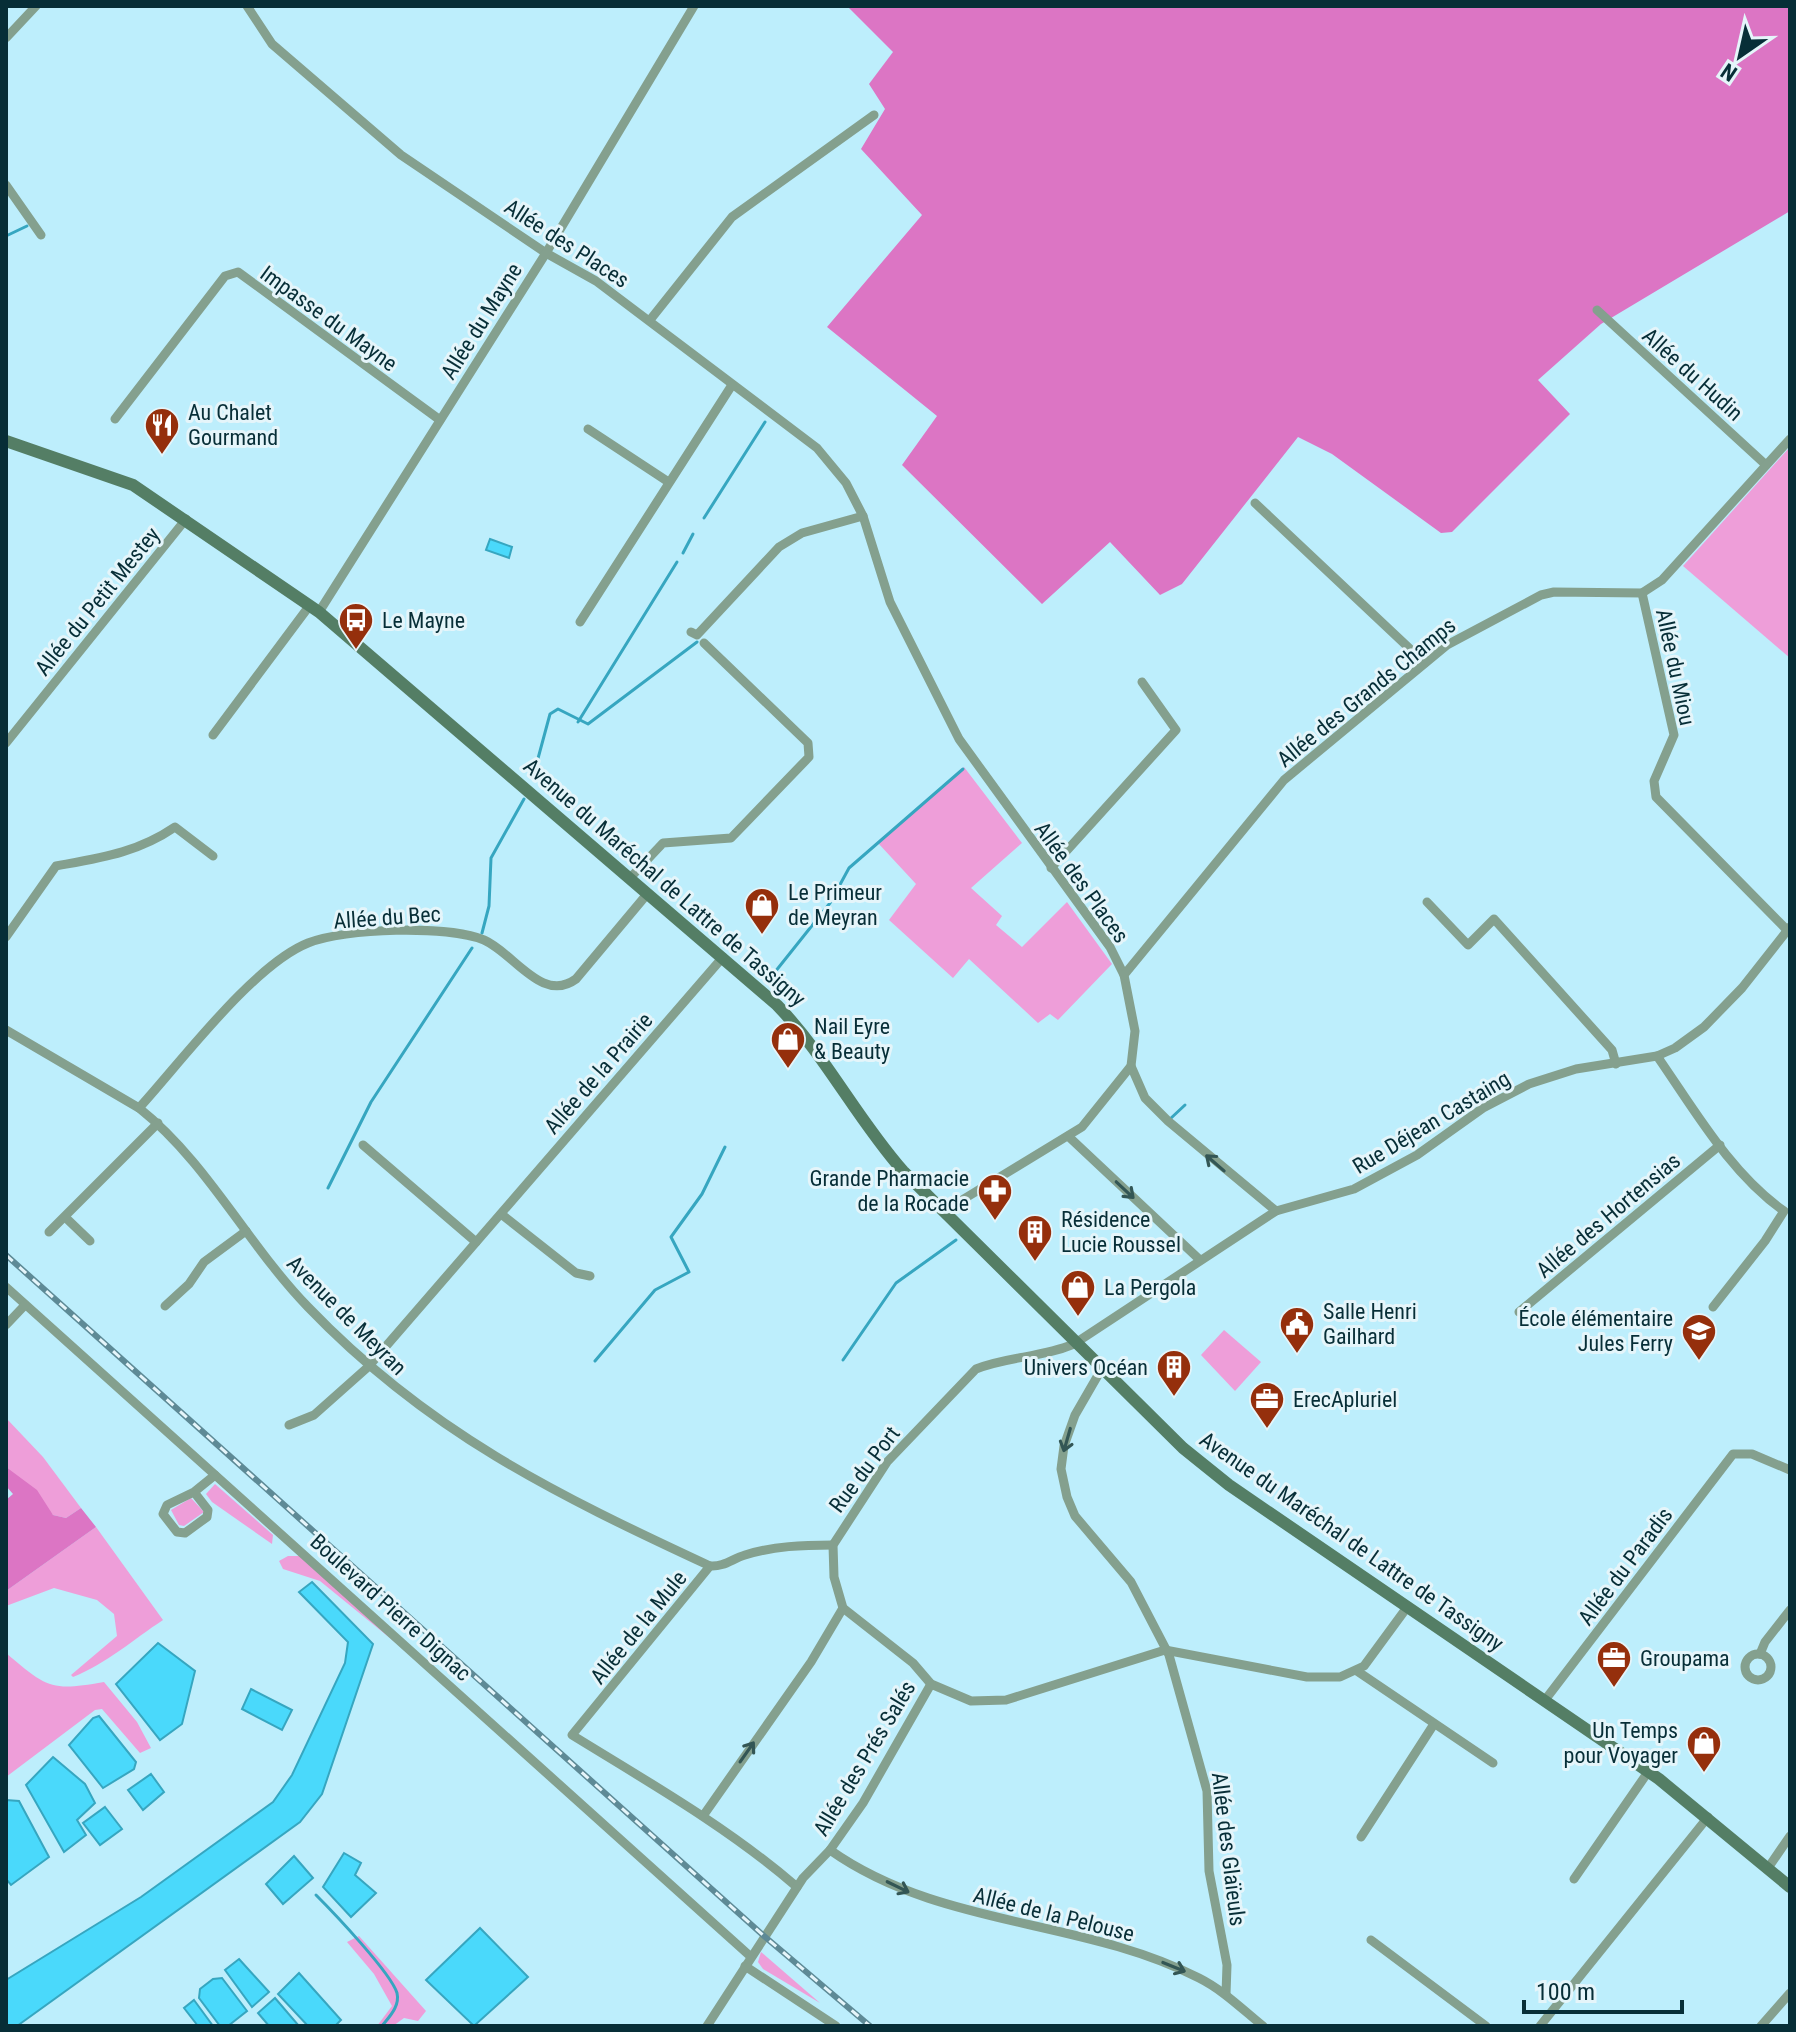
<svg xmlns="http://www.w3.org/2000/svg" width="1796" height="2032" font-family="'Roboto Condensed',sans-serif">
<rect width="100%" height="100%" fill="#bdeefc"/>
<g fill="#ee9ed9">
<path d="M 1790,447 L 1790,658 L 1683,566 Z"/>
<path d="M 964,767 L 1022,843 L 971,888 L 1002,916 L 996,925 L 1022,947 L 1067,902 L 1112,964 L 1058,1020 L 1050,1014 L 1038,1023 L 969,959 L 953,978 L 889,920 L 916,884 L 878,843 Z"/>
<path d="M 1224,1330 L 1261,1362 L 1235,1391 L 1201,1355 Z"/>
<path d="M 6,1418 L 43,1457 L 81,1508 L 66,1518 L 53,1515 L 6,1467 Z"/>
<path d="M 215,1484 L 273,1535 L 272,1544 L 212,1502 L 206,1494 Z"/>
<path d="M 191,1498 L 204,1512 L 184,1526 L 179,1525 L 171,1510 Z"/>
<path d="M 96,1527 L 163,1620 C 134,1639 106,1664 73,1677 L 71,1675 L 117,1636 L 114,1614 L 97,1600 L 54,1588 L 6,1606 L 6,1591 Z"/>
<path d="M 288,1556 L 300,1556 L 396,1643 L 320,1581 L 283,1569 L 279,1561 Z"/>
<path d="M 6,1653 C 48,1689 52,1691 104,1682 L 137,1722 L 151,1748 L 140,1753 L 102,1709 L 95,1710 L 6,1777 Z"/>
<path d="M 359,1936 L 426,2011 L 418,2021 L 404,2018 L 393,2026 L 377,2026 L 392,2006 L 374,1974 L 347,1942 Z"/>
<path d="M 761,1952 L 820,2003 L 763,1969 L 758,1962 Z"/>
</g>
<g fill="#dc75c4">
<path d="M 847,6 L 1790,6 L 1790,211 L 1601,324 L 1538,380 L 1570,414 L 1452,532 L 1441,533 L 1332,454 L 1298,437 L 1182,584 L 1160,595 L 1110,542 L 1042,604 L 902,465 L 937,416 L 827,327 L 922,215 L 861,149 L 885,109 L 869,84 L 893,52 Z"/>
<path d="M 6,1467 L 37,1490 L 53,1515 L 66,1518 L 81,1508 L 96,1527 L 6,1591 L 6,1500 L 13,1494 L 6,1486 Z"/>
</g>
<g fill="#4ad9fb" stroke="#36a6c0" stroke-width="2">
<path d="M 490,539 L 512,547 L 509,558 L 486,550 Z"/>
<path d="M 312,1582 L 373,1644 L 322,1794 L 300,1822 L 17,2026 L 6,2026 L 6,1980 L 141,1897 L 273,1802 L 292,1775 L 345,1663 L 348,1642 L 299,1592 Z"/>
<path d="M 158,1643 L 195,1671 L 182,1724 L 160,1740 L 116,1684 Z"/>
<path d="M 251,1689 L 292,1710 L 282,1730 L 242,1709 Z"/>
<path d="M 99,1716 L 136,1762 L 134,1769 L 103,1788 L 69,1745 L 93,1718 Z"/>
<path d="M 53,1757 L 85,1784 L 95,1803 L 77,1820 L 86,1835 L 64,1852 L 26,1785 Z"/>
<path d="M 151,1774 L 164,1792 L 143,1810 L 128,1790 Z"/>
<path d="M 6,1800 L 19,1801 L 49,1857 L 11,1885 L 6,1879 Z"/>
<path d="M 105,1807 L 122,1829 L 100,1845 L 83,1823 Z"/>
<path d="M 344,1853 L 361,1863 L 355,1875 L 376,1893 L 351,1917 L 323,1887 Z"/>
<path d="M 294,1856 L 313,1878 L 283,1904 L 266,1884 Z"/>
<path d="M 480,1928 L 528,1977 L 474,2026 L 426,1980 Z"/>
<path d="M 239,1959 L 269,1992 L 252,2007 L 225,1970 Z"/>
<path d="M 299,1973 L 341,2020 L 335,2026 L 308,2026 L 278,1994 Z"/>
<path d="M 222,1978 L 247,2011 L 228,2026 L 220,2026 L 199,1998 L 200,1989 L 213,1979 Z"/>
<path d="M 275,1998 L 299,2026 L 269,2026 L 258,2013 Z"/>
<path d="M 194,2000 L 213,2026 L 198,2026 L 184,2008 Z"/>
</g>
<g fill="none" stroke-linecap="round" stroke-linejoin="round">
<g stroke="#36a6c0" stroke-width="3">
<path d="M 6,236 L 27,226"/>
<path d="M 704,518 L 765,422"/>
<path d="M 683,553 L 693,534"/>
<path d="M 578,722 L 677,562"/>
<path d="M 533,777 L 550,714 L 558,709 L 588,724 L 697,642"/>
<path d="M 482,933 L 489,906 L 491,858 L 524,799"/>
<path d="M 767,982 L 830,903 L 849,868 L 963,769"/>
<path d="M 1170,1119 L 1185,1105"/>
<path d="M 328,1188 L 371,1102 L 472,948"/>
<path d="M 843,1360 L 896,1283 L 956,1240"/>
<path d="M 595,1361 L 655,1290 L 689,1272 L 671,1237 L 702,1194 L 725,1147"/>
<path d="M 316,1895 C 333,1912 391,1973 397,1993 C 400,2006 390,2016 382,2026"/>
</g>
<g stroke="#84a08e" stroke-width="9">
<path d="M 247,6 L 272,44 L 401,155 L 546,253 L 596,281 L 817,448 L 846,483 L 863,516 L 890,602 L 959,739 L 1110,947 L 1124,975 L 1135,1031 L 1131,1066 L 1082,1127 L 944,1211"/>
<path d="M 6,38 L 36,6"/>
<path d="M 6,185 L 41,235"/>
<path d="M 1597,310 L 1766,465"/>
<path d="M 650,320 L 732,217 L 874,115"/>
<path d="M 115,419 L 225,276 L 238,272 L 440,420"/>
<path d="M 588,429 L 667,481"/>
<path d="M 1255,503 L 1425,663"/>
<path d="M 1642,593 L 1674,735 L 1654,781 L 1656,797 L 1787,930"/>
<path d="M 319,612 L 546,253 L 694,6"/>
<path d="M 580,622 L 732,385"/>
<path d="M 691,632 L 697,635 L 779,547 L 802,533 L 863,516"/>
<path d="M 213,735 L 310,605"/>
<path d="M 6,743 L 186,519"/>
<path d="M 1051,868 L 1176,730 L 1142,682"/>
<path d="M 630,878 L 663,843 L 731,838 L 809,757 L 808,743 L 704,643"/>
<path d="M 1427,902 L 1468,945 L 1494,919 L 1612,1050 L 1616,1064"/>
<path d="M 6,937 L 56,866 C 100,858 137,853 175,827 L 213,856"/>
<path d="M 1124,975 L 1284,780 L 1447,645 L 1541,595 L 1554,592 L 1642,593 L 1662,580 L 1790,439"/>
<path d="M 6,1030 L 139,1108 C 208,1163 247,1244 308,1307 C 428,1432 555,1494 710,1566"/>
<path d="M 1657,1056 C 1694,1109 1730,1173 1784,1211 L 1765,1241 L 1713,1307"/>
<path d="M 1131,1066 L 1145,1098 L 1168,1121 L 1276,1211"/>
<path d="M 139,1108 C 181,1062 253,965 308,943 C 345,928 447,925 484,940 C 514,953 542,1004 576,979 L 648,893"/>
<path d="M 1068,1136 L 1200,1260"/>
<path d="M 363,1145 L 476,1242"/>
<path d="M 501,1214 L 576,1273 L 590,1276"/>
<path d="M 65,1217 L 90,1241"/>
<path d="M 49,1232 L 158,1123"/>
<path d="M 6,1287 L 750,1956"/>
<path d="M 165,1306 L 189,1284 L 204,1262 L 246,1231"/>
<path d="M 1519,1312 L 1720,1145"/>
<path d="M 6,1325 L 25,1305"/>
<path d="M 1101,1370 L 1075,1415 L 1064,1446 L 1061,1469 L 1067,1497 L 1075,1516 L 1131,1582 L 1169,1655 L 1207,1791 L 1209,1871 L 1227,1965 L 1226,1994"/>
<path d="M 289,1425 L 314,1415 L 368,1367 L 723,957"/>
<path d="M 194,1492 L 208,1510 L 207,1517 L 185,1533 L 177,1532 L 163,1514 L 167,1505 L 194,1492 L 215,1475"/>
<path d="M 1408,1606 L 1364,1666 L 1340,1677 L 1307,1677 L 1165,1650 L 1006,1700 L 971,1701 L 931,1684 L 913,1663 L 843,1608 L 834,1577 L 833,1545 L 887,1462 L 976,1369 C 1009,1356 1041,1358 1074,1344 L 1276,1211 L 1354,1189 L 1417,1155 L 1483,1108 L 1529,1084 L 1576,1069 L 1657,1056 L 1675,1048 L 1704,1027 L 1742,988 L 1790,927"/>
<circle cx="1758" cy="1667" r="13"/>
<path d="M 1760,1654 L 1765,1642 L 1790,1610"/>
<path d="M 1357,1671 L 1493,1763"/>
<path d="M 1545,1700 L 1733,1454 L 1752,1454 L 1790,1470"/>
<path d="M 703,1816 L 811,1662 L 843,1608"/>
<path d="M 1361,1837 L 1434,1724"/>
<path d="M 830,1850 C 940,1928 1082,1918 1199,1978 C 1223,1990 1242,2009 1263,2026"/>
<path d="M 1768,1868 L 1790,1836"/>
<path d="M 1574,1879 L 1648,1772"/>
<path d="M 797,1887 C 729,1828 650,1783 572,1735 L 710,1566 C 724,1567 732,1559 745,1555 C 774,1546 803,1545 833,1545"/>
<path d="M 1371,1940 L 1486,2026"/>
<path d="M 745,1966 L 836,2026"/>
<path d="M 707,2026 L 803,1878 L 830,1850 L 863,1803 L 931,1684"/>
<path d="M 1540,2026 L 1708,1817"/>
<path d="M 1761,2026 L 1790,1993"/>
</g>
<path stroke="#547e65" stroke-width="12" d="M 6,441 L 133,485 L 319,612 L 777,1005 C 826,1056 857,1119 903,1171 L 1183,1448 L 1229,1485 L 1659,1779 L 1790,1887"/>
<g stroke="#5e8a96" stroke-width="6">
<path id="rail" d="M 6,1255 L 764,1936 L 870,2026"/>
</g>
<use href="#rail" stroke="#e5f5fa" stroke-width="3" stroke-dasharray="9" stroke-linecap="butt"/>
</g>
<defs><path id="oneway-shaft" d="M-6 0H5M1.5-3L5.5 0L1.5 3" fill="none" stroke-width="1.6" stroke-linecap="round" stroke-linejoin="round" transform="scale(2)"/></defs>
<g stroke="#335655">
<use href="#oneway-shaft" transform="translate(1215 1163) rotate(-139)"/>
<use href="#oneway-shaft" transform="translate(1125 1190) rotate(43)"/>
<use href="#oneway-shaft" transform="translate(1067 1440) rotate(106)"/>
<use href="#oneway-shaft" transform="translate(747 1752) rotate(-55)"/>
<use href="#oneway-shaft" transform="translate(898 1887) rotate(26)"/>
<use href="#oneway-shaft" transform="translate(1174 1967) rotate(22)"/>
</g>
<defs>
<g id="restaurant-pin" transform="scale(1.8)"><path d="M0 17L-7.5 6A9.5 9.5 0 1 1 7.5 6Z" fill="#952f0c" stroke="#e5f5fa"/><path d="M-5-6h1v4h1v-4h1v4h1v-4h1v5L-1.5 .5V6h-2V.5L-5-1ZM5-6V6H3V1.5H1.5Q1.5-4 5-6Z" fill="#fff"/></g>
<g id="bus-pin" transform="scale(1.8)"><path d="M0 17L-7.5 6A9.5 9.5 0 1 1 7.5 6Z" fill="#952f0c" stroke="#e5f5fa"/><path d="M-5-6H5V4H4V6H2V4H-2V6H-4V4H-5ZM-3.5-4V0h7V-4ZM-3.5 1.2v1.5H-2V1.2ZM2 1.2v1.5H3.5V1.2Z" fill="#fff"/></g>
<g id="shop-pin" transform="scale(1.8)"><path d="M0 17L-7.5 6A9.5 9.5 0 1 1 7.5 6Z" fill="#952f0c" stroke="#e5f5fa"/><path d="M-5-2.5h2.3a2.7 3.5 0 0 1 5.4 0H5L5.5 6h-11ZM-1.5-2.5h3a1.5 2.3 0 0 0-3 0Z" fill="#fff"/></g>
<g id="pharmacy-pin" transform="scale(1.8)"><path d="M0 17L-7.5 6A9.5 9.5 0 1 1 7.5 6Z" fill="#952f0c" stroke="#e5f5fa"/><path d="M-2-6h4v4h4v4h-4v4h-4v-4h-4v-4h4Z" fill="#fff"/></g>
<g id="building-pin" transform="scale(1.8)"><path d="M0 17L-7.5 6A9.5 9.5 0 1 1 7.5 6Z" fill="#952f0c" stroke="#e5f5fa"/><path d="M-4-6H4V6H1V3H-1V6H-4ZM-2.5-4.3h1.7v1.8h-1.7ZM.8-4.3h1.7v1.8H.8ZM-2.5-1h1.7V.8h-1.7ZM.8-1h1.7V.8H.8Z" fill="#fff"/></g>
<g id="civic-pin" transform="scale(1.8)"><path d="M0 17L-7.5 6A9.5 9.5 0 1 1 7.5 6Z" fill="#952f0c" stroke="#e5f5fa"/><path d="M-.6-6.5H3V-4.5H.6V-3L4-1V1h2V6H-6V1h2V-1L-.6-3ZM-1.2 2.5V6h2.4V2.5Z" fill="#fff"/></g>
<g id="school-pin" transform="scale(1.8)"><path d="M0 17L-7.5 6A9.5 9.5 0 1 1 7.5 6Z" fill="#952f0c" stroke="#e5f5fa"/><path d="M0-5L7-2L0 1L-7-2ZM-4 1L0 2.5L4 1V4Q0 6-4 4Z" fill="#fff"/></g>
<g id="office-pin" transform="scale(1.8)"><path d="M0 17L-7.5 6A9.5 9.5 0 1 1 7.5 6Z" fill="#952f0c" stroke="#e5f5fa"/><path d="M-6-3h4V-5.5h4V-3h4V5H-6ZM-1-4.5V-3h2v-1.5ZM-6 0V1H6V0Z" fill="#fff"/></g>
</defs>
<g fill-rule="evenodd">
<use href="#restaurant-pin" x="162" y="425"/>
<use href="#bus-pin" x="356" y="620"/>
<use href="#shop-pin" x="762" y="905"/>
<use href="#shop-pin" x="788" y="1039"/>
<use href="#pharmacy-pin" x="995" y="1191"/>
<use href="#building-pin" x="1035" y="1232"/>
<use href="#shop-pin" x="1078" y="1287"/>
<use href="#civic-pin" x="1297" y="1324"/>
<use href="#school-pin" x="1699" y="1331"/>
<use href="#building-pin" x="1174" y="1367"/>
<use href="#office-pin" x="1267" y="1399"/>
<use href="#office-pin" x="1614" y="1658"/>
<use href="#shop-pin" x="1704" y="1743"/>
</g>
<g text-anchor="middle" stroke-width="6" stroke-linejoin="round" paint-order="stroke">
<g font-size="22" fill="#072e37" stroke="#e5f5fa">
<text transform="translate(567 243) rotate(33)" y="8">Allée des Places</text>
<text transform="translate(329 318) rotate(36)" y="8">Impasse du Mayne</text>
<text transform="translate(481 321) rotate(-58)" y="8">Allée du Mayne</text>
<text transform="translate(1693 374) rotate(42)" y="8">Allée du Hudin</text>
<text transform="translate(97 601) rotate(-51)" y="8">Allée du Petit Mestey</text>
<text transform="translate(1676 667) rotate(78)" y="8">Allée du Miou</text>
<text transform="translate(1366 692) rotate(-39)" y="8">Allée des Grands Champs</text>
<text transform="translate(665 882) rotate(41)" y="8">Avenue du Maréchal de Lattre de Tassigny</text>
<text transform="translate(1082 882) rotate(54)" y="8">Allée des Places</text>
<text transform="translate(387 917) rotate(-4)" y="8">Allée du Bec</text>
<text transform="translate(598 1073) rotate(-49)" y="8">Allée de la Prairie</text>
<text transform="translate(1431 1122) rotate(-31)" y="8">Rue Déjean Castaing</text>
<text transform="translate(1608 1215) rotate(-40)" y="8">Allée des Hortensias</text>
<text transform="translate(347 1315) rotate(45)" y="8">Avenue de Meyran</text>
<text transform="translate(864 1469) rotate(-53)" y="8">Rue du Port</text>
<text transform="translate(1352 1541) rotate(35)" y="8">Avenue du Maréchal de Lattre de Tassigny</text>
<text transform="translate(1625 1566) rotate(-53)" y="8">Allée du Paradis</text>
<text transform="translate(391 1607) rotate(42)" y="8">Boulevard Pierre Dignac</text>
<text transform="translate(638 1627) rotate(-51)" y="8">Allée de la Mule</text>
<text transform="translate(864 1758) rotate(-59)" y="8">Allée des Prés Salés</text>
<text transform="translate(1229 1849) rotate(83)" y="8">Allée des Glaïeuls</text>
<text transform="translate(1054 1914) rotate(14)" y="8">Allée de la Pelouse</text>
</g>
<g font-size="22" fill="#072e37" stroke="#e5f5fa" text-anchor="start">
<text x="188" y="420">Au Chalet<tspan x="188" dy="25">Gourmand</tspan></text>
<text x="382" y="628">Le Mayne</text>
<text x="788" y="900">Le Primeur<tspan x="788" dy="25">de Meyran</tspan></text>
<text x="814" y="1034">Nail Eyre<tspan x="814" dy="25">&amp; Beauty</tspan></text>
<text x="969" y="1186" text-anchor="end">Grande Pharmacie<tspan x="969" dy="25">de la Rocade</tspan></text>
<text x="1061" y="1227">Résidence<tspan x="1061" dy="25">Lucie Roussel</tspan></text>
<text x="1104" y="1295">La Pergola</text>
<text x="1323" y="1319">Salle Henri<tspan x="1323" dy="25">Gailhard</tspan></text>
<text x="1673" y="1326" text-anchor="end">École élémentaire<tspan x="1673" dy="25">Jules Ferry</tspan></text>
<text x="1148" y="1375" text-anchor="end">Univers Océan</text>
<text x="1293" y="1407">ErecApluriel</text>
<text x="1640" y="1666">Groupama</text>
<text x="1678" y="1738" text-anchor="end">Un Temps<tspan x="1678" dy="25">pour Voyager</tspan></text>
</g>
</g>
<rect width="1796" height="2032" fill="none" stroke="#072e37" stroke-width="16"/>
<g transform="translate(1740 56) rotate(214)" stroke="#e5f5fa" stroke-width="6" paint-order="stroke">
<path d="M0-6L14 30L0 20L-14 30Z" fill="#072e37"/>
<text y="-12" font-size="22" font-weight="bold" text-anchor="middle" fill="#072e37">N</text>
</g>
<path d="M1524 2000v12h158v-12" fill="none" stroke="#072e37" stroke-width="4"/>
<text x="1536" y="2000" font-size="24" fill="#072e37" stroke="#e5f5fa" stroke-width="6" paint-order="stroke">100 m</text>
</svg>
